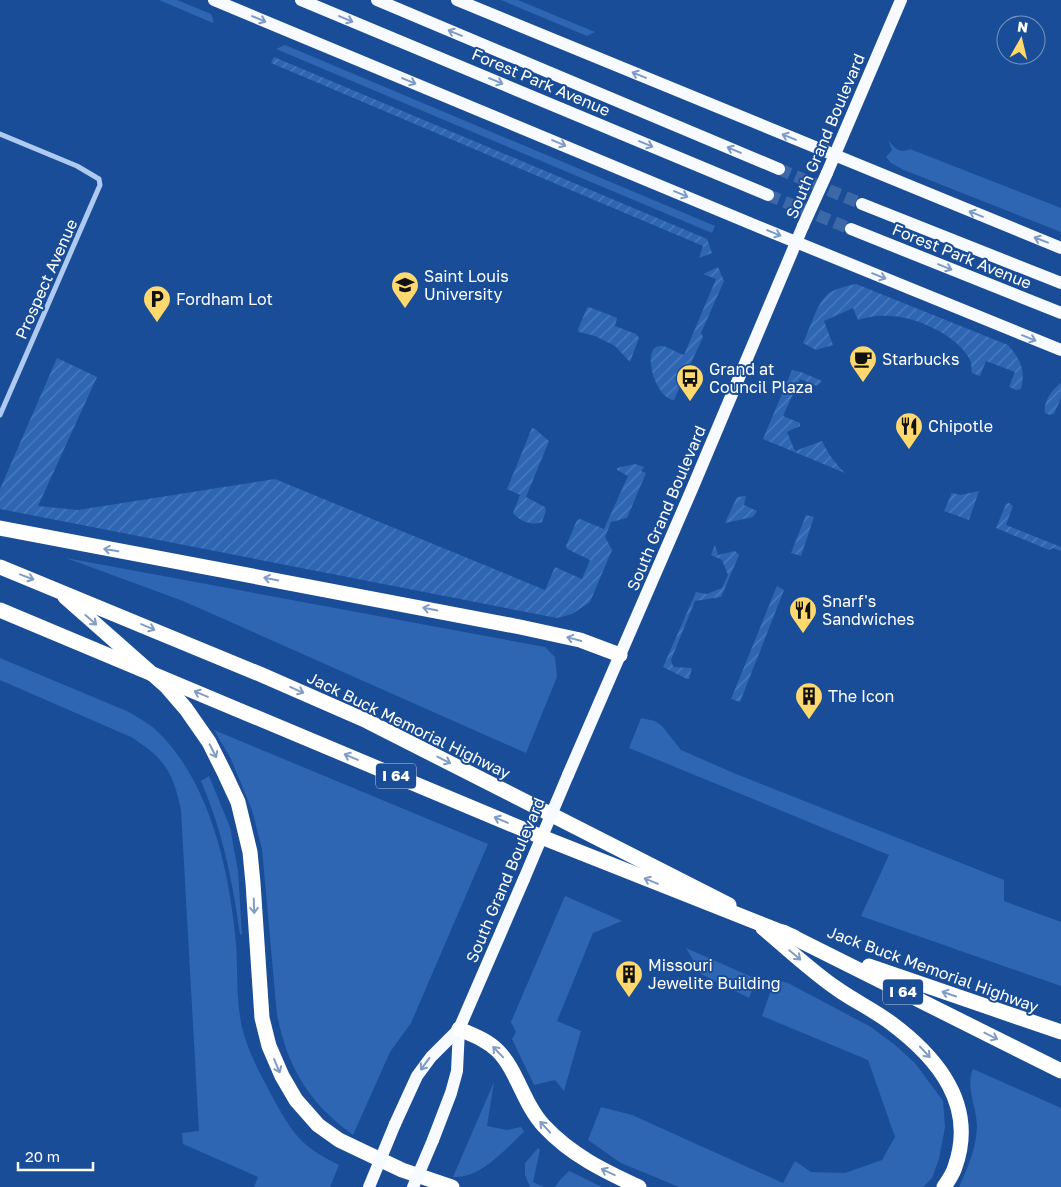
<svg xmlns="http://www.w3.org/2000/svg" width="1061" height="1187" font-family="'Golos Text',sans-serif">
<defs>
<pattern id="garden-furrows" width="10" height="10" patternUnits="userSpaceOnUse" patternTransform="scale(1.25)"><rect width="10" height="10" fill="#2e66b4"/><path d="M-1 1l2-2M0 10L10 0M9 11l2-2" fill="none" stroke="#4d7dbf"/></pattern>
</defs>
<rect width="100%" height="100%" fill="#1a4d97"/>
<g fill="#2e66b4">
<path d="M 159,0 L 177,0 L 211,14 L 213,19 L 213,23 Z"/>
<path d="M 501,0 L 518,0 L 595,32 L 587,36 Z"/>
<path d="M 285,45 L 715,226 L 712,233 L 276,49 Z"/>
<path d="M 888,140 C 895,148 899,154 910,149 L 1061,208 L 1061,232 L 904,170 L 891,163 L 886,157 L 892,150 Z"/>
<path d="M 66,558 L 545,647 L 555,657 L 557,677 L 526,753 L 183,601 Z"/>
<path d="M 0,658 L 129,712 C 140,719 151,724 160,734 C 211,785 230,874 236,944 C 238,968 236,992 240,1016 C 244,1046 260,1073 274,1100 C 281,1112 289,1127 299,1138 C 310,1150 325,1158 339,1165 L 330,1187 L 254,1187 L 258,1177 L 183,1144 L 182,1133 L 199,1131 L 181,810 C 173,771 164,758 131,737 L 0,680 Z"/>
<path d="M 641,718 L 655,721 L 662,726 L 681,750 L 736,774 L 1004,880 L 1004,901 L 1061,922 L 1061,986 L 861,916 L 889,855 L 629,748 Z"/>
<path d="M 214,730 L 488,844 L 411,1023 L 390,1052 L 353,1135 C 308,1102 288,1068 277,1015 L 262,849 L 252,810 L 231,759 Z"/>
<path d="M 209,776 L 230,827 L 238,871 L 242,935 L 240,934 C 232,878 223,833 201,781 Z"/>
<path d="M 565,896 L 622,921 L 593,933 L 557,1021 L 581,1031 L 564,1091 L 555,1080 L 534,1085 L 512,1039 L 516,1032 L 511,1022 Z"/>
<path d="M 686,948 L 763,982 L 765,978 L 788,983 L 871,1027 L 895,1045 L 915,1063 L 943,1101 L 945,1127 L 939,1159 L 932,1178 L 923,1187 L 679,1187 L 621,1163 L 588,1140 L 601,1107 L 632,1115 L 783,1183 L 795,1161 L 811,1172 L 845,1173 L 882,1160 L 895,1137 L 868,1060 L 762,1016 L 771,990 L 755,983 L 749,998 L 701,974 Z"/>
<path d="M 973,1069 L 1061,1108 L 1061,1187 L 959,1187 C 968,1167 976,1149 977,1127 C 977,1108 965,1086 973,1069 Z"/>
<path d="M 494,1082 L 487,1126 L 507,1130 L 521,1127 L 524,1132 C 505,1149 481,1179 453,1177 Z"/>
<path d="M 538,1148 L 540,1150 L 533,1182 L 544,1187 L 530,1187 L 525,1175 L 525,1163 Z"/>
<path d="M 569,1171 L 602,1187 L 555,1187 L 559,1181 Z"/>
</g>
<g fill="url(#garden-furrows)">
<path d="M 274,57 L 707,239 L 712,253 L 699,258 L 703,246 L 271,63 Z"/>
<path d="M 718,267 L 724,281 L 701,333 L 703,337 L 674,400 C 654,398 640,343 662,346 C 669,347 677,353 684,355 L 716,279 L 703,274 Z"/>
<path d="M 856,284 L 1008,345 C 1020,359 1026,370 1021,389 L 1016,390 L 1009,387 L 1015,372 L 986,361 L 980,376 L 972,373 C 971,368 972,362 969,358 C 956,335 915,316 889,316 C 878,315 868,317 858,320 L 853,308 L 824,321 L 833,345 L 816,350 L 803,343 C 810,329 817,302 829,293 C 837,288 847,286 856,284 Z"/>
<path d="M 589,307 L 617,318 L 615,326 L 636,334 L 639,338 L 630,362 L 615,346 L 595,336 L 579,332 L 578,329 L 587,308 Z"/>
<path d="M 57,358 L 97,377 L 38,506 L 78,510 L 275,479 L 545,590 L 555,567 L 582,579 L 590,560 L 567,549 L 566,546 L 577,520 L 580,519 L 604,529 L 628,476 L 617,470 L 617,468 L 635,464 L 644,467 L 641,471 L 646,473 L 627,518 L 611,522 L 605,537 L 612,550 L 590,602 L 572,614 L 557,618 L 0,509 L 0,489 Z"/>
<path d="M 792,370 L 801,372 L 822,381 L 817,386 L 800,379 L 783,416 L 800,423 L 800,426 L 787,432 L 795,451 L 822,441 C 828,454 835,463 845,473 L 763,439 Z"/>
<path d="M 1061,383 L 1061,398 L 1054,414 L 1050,415 L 1045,413 C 1043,402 1052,389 1061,383 Z"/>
<path d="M 532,428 L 535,429 L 549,441 L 526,497 L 545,507 L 546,511 L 542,522 C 533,526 519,521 513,513 L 520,495 L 507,489 Z"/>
<path d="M 979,491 L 969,520 L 944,511 L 952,493 L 960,495 Z"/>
<path d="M 746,496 L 744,505 L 757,511 L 753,517 L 725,523 L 737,497 Z"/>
<path d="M 1009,503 L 1013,506 L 1006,525 L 1061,547 L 1061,551 L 1053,548 L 1049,550 L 996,528 L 1006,504 Z"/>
<path d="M 806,515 L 814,517 L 801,556 L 791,553 Z"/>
<path d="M 715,545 L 718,555 L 735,551 L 739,555 L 721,597 L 695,601 L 671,660 L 672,664 L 674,667 L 692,668 L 689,679 L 687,679 L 663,667 L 696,592 L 707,594 L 722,588 L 728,575 L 722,560 L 711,555 Z"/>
<path d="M 777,586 L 784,590 L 740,702 L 731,699 Z"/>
</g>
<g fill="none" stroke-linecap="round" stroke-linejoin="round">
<g stroke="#3c68a7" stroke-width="12" stroke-dasharray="12 6" stroke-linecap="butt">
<path d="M 779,169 L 862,204"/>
<path d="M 768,195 L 851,229"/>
</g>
<path stroke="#aecaf0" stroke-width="5" d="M 0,134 L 77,166 L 99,179 L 100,185 L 0,415"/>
<g stroke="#f7faff" stroke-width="12">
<path d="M 214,0 L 759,227 L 1061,350"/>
<path d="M 301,0 L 768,195"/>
<path d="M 377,0 L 779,169"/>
<path d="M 457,0 L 1061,248"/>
<path d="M 827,173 L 901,0"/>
<path d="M 862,204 L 1061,283"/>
<path d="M 851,229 L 1061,313"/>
<path d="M 568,775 L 692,489 L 803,226"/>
<path d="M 395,1124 L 417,1076 L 431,1057 L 459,1029"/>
<path d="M 433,1140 L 451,1093 L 457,1071 L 459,1029 L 524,879"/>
</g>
<g stroke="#fff" stroke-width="15">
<path d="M 0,528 L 520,627 L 580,640 L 620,655"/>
<path d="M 0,567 L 262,675 L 367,721 L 729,905"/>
<path d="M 65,597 L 167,687 L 186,709 L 209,742 L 225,774 L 238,802 L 250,852 L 253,883 L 262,1018 L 269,1046 L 282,1076 L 296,1100 L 318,1125 L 339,1140 L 402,1170 L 452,1187"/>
<path d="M 763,928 C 787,948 810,970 836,988 C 854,1001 874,1010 891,1023 C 938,1058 977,1105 955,1167 C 953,1174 948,1181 944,1187"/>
<path d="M 783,932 L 1061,1071"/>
<path d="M 869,966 L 1061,1032"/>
<path d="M 459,1029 C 473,1035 487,1040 498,1051 C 517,1070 524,1105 544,1126 C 571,1155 604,1171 639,1187"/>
</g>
<g stroke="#f7faff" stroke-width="12">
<path d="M 803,226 L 827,173"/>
<path d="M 524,879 L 568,775"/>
<path d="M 369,1187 L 395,1124"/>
<path d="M 413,1187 L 433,1140"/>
</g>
<path stroke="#fff" stroke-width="15" d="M 0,610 L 544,838 L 794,937"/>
</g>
<defs><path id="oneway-shaft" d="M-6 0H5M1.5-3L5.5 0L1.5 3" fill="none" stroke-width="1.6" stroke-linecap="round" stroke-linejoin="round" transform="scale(1.25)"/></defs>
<g stroke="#7d9bc6">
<use href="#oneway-shaft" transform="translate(259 19) rotate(23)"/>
<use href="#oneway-shaft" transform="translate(346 19) rotate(23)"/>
<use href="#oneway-shaft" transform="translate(455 33) rotate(-157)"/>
<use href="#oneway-shaft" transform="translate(639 75) rotate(-158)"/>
<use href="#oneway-shaft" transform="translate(409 81) rotate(23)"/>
<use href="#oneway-shaft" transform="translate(496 81) rotate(23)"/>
<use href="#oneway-shaft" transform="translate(789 137) rotate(-158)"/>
<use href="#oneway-shaft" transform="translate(559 143) rotate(23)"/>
<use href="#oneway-shaft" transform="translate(646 144) rotate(23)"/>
<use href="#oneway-shaft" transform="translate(734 150) rotate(-157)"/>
<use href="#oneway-shaft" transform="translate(681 194) rotate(23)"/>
<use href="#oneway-shaft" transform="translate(976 214) rotate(-158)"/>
<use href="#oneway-shaft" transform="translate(774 233) rotate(22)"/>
<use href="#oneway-shaft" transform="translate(1041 240) rotate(-159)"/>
<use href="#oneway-shaft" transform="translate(945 267) rotate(22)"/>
<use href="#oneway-shaft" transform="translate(879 276) rotate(22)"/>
<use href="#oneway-shaft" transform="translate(1029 338) rotate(22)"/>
<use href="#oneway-shaft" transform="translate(425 1064) rotate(126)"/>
</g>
<g stroke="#819dc6">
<use href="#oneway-shaft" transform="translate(111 550) rotate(-170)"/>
<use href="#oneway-shaft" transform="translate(27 577) rotate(21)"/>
<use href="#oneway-shaft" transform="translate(271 579) rotate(-169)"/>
<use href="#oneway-shaft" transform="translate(430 609) rotate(-169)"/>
<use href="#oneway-shaft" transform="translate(91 620) rotate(41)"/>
<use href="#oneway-shaft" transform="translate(148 627) rotate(23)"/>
<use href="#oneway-shaft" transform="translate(574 639) rotate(-165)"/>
<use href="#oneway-shaft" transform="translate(297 690) rotate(24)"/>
<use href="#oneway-shaft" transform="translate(201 694) rotate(-157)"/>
<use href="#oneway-shaft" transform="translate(213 751) rotate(63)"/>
<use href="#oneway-shaft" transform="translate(351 757) rotate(-157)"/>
<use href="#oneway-shaft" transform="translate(444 760) rotate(27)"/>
<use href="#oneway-shaft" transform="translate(501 820) rotate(-157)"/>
<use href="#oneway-shaft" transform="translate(651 881) rotate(-158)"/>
<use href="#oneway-shaft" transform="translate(254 906) rotate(88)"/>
<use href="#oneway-shaft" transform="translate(795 955) rotate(40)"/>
<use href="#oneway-shaft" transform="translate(949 994) rotate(-161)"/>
<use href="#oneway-shaft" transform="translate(991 1036) rotate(27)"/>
<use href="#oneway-shaft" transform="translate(498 1052) rotate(-134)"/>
<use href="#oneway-shaft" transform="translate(925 1052) rotate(47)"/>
<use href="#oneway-shaft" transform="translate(277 1066) rotate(67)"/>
<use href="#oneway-shaft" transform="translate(545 1127) rotate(-133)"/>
<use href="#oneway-shaft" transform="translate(608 1172) rotate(-155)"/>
</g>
<defs>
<g id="university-pin" transform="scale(1.4375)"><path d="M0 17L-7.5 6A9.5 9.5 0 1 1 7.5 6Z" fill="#ffd96d" stroke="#1a4d97"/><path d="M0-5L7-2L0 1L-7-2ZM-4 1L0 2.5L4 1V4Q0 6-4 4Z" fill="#111"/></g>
<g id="parking-pin" transform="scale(1.4375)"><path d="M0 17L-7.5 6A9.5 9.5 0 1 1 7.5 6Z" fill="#ffd96d" stroke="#1a4d97"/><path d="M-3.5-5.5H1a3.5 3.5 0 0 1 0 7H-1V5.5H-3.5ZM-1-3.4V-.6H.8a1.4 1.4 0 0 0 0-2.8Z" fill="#111"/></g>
<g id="cafe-pin" transform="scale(1.4375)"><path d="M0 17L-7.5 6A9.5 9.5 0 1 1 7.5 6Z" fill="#ffd96d" stroke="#1a4d97"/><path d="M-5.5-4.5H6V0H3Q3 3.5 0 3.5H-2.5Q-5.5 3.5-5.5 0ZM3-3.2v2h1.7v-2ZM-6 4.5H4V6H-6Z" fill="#111"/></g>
<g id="bus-pin" transform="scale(1.4375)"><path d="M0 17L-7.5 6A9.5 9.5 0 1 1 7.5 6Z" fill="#ffd96d" stroke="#1a4d97"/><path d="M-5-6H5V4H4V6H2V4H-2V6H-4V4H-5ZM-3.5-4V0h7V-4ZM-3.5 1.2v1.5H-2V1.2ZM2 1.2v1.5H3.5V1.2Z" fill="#111"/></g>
<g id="restaurant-pin" transform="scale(1.4375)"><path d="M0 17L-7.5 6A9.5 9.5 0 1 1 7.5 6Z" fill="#ffd96d" stroke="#1a4d97"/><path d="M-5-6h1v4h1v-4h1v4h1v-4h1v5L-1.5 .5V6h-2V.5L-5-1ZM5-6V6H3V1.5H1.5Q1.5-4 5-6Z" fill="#111"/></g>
<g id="building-pin" transform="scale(1.4375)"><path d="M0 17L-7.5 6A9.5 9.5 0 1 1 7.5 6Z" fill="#ffd96d" stroke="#1a4d97"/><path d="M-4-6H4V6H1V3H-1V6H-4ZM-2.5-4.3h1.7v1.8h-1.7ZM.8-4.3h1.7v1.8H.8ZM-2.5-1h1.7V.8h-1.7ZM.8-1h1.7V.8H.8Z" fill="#111"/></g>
</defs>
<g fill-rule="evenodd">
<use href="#university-pin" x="405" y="285"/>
<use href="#parking-pin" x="157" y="299"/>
<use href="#cafe-pin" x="863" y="359"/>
<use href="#bus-pin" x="690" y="378"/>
<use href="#restaurant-pin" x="909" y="426"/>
<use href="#restaurant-pin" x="803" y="610"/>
<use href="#building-pin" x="809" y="696"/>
<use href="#building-pin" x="629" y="974"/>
</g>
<g text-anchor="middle" stroke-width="4" stroke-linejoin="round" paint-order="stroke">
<g fill="#1a4d97" stroke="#bacae0" stroke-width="1">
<rect x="376" y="763.5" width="40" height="25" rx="4"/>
<rect x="883" y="979.5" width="40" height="25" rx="4"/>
</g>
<g font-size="15" font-weight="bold" fill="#fff">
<text x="396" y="781">I 64</text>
<text x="903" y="997">I 64</text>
</g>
<g font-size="16" fill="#fff" stroke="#1a4d97">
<text transform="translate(541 82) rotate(23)" y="6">Forest Park Avenue</text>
<text transform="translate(825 136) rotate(-67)" y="6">South Grand Boulevard</text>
<text transform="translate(962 256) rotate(22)" y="6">Forest Park Avenue</text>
<text transform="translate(46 279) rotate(-66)" y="6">Prospect Avenue</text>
<text transform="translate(666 508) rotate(-67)" y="6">South Grand Boulevard</text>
<text transform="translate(409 725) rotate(26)" y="6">Jack Buck Memorial Highway</text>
<text transform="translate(505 880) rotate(-67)" y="6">South Grand Boulevard</text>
<text transform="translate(933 969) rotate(20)" y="6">Jack Buck Memorial Highway</text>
</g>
<g font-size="16" fill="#fff" stroke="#1a4d97" text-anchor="start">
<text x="424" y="282">Saint Louis<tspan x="424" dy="18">University</tspan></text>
<text x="176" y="305">Fordham Lot</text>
<text x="882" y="365">Starbucks</text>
<text x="709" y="375">Grand at<tspan x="709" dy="18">Council Plaza</tspan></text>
<text x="928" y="432">Chipotle</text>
<text x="822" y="607">Snarf's<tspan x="822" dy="18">Sandwiches</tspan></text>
<text x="828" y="702">The Icon</text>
<text x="648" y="971">Missouri<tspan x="648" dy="18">Jewelite Building</tspan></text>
</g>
</g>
<g transform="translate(1021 40) rotate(8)"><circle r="24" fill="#1a4d97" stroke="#7694c1"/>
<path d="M0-4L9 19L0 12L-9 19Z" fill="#ffd96d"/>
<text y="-8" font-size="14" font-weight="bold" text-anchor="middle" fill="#ffffff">N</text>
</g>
<path d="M18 1162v8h75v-8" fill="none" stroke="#ffffff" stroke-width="2.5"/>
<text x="25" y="1162" font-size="15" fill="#ffffff" stroke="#1a4d97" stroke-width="4" paint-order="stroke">20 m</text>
</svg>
